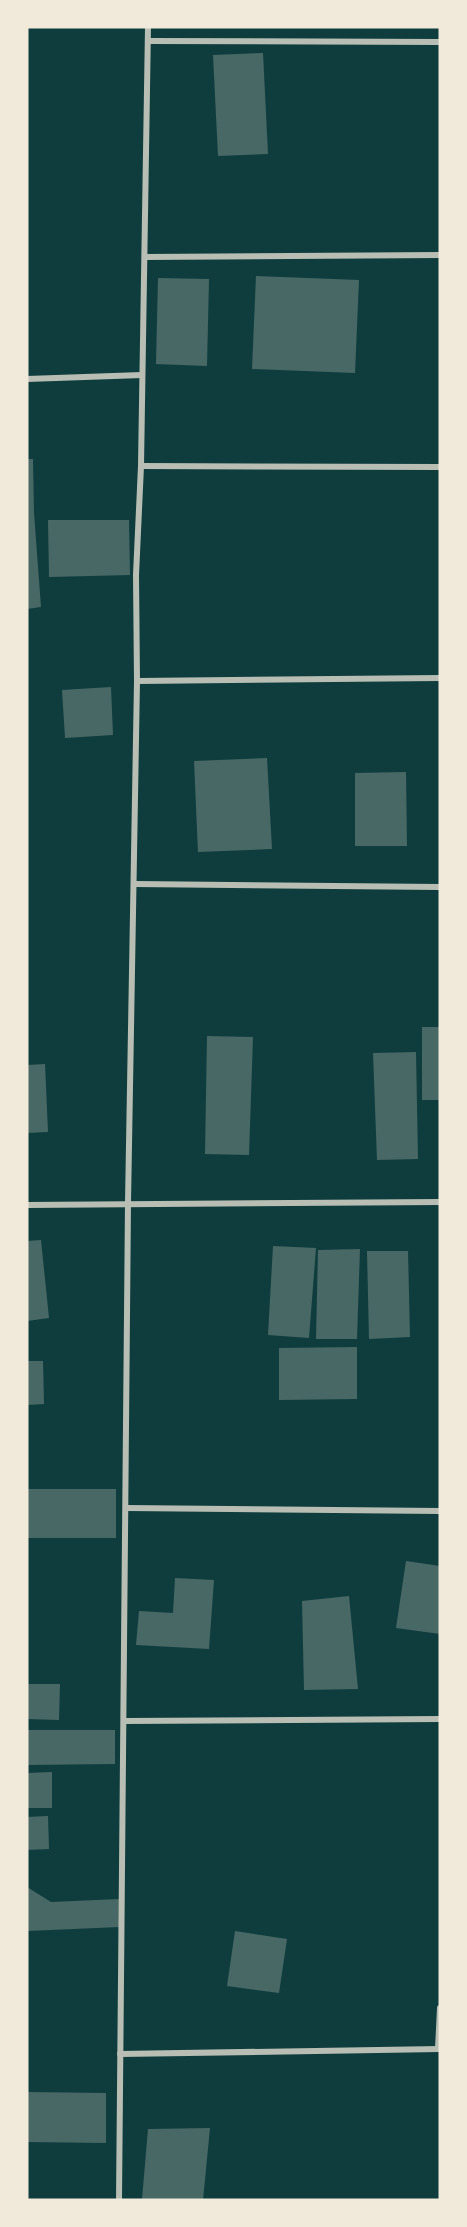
<svg xmlns="http://www.w3.org/2000/svg" width="467" height="2227" font-family="'Work Sans',sans-serif">
<rect width="100%" height="100%" fill="#0f3d3e"/>
<g fill="#486865">
<path d="M 263,53 L 268,154 L 218,156 L 213,55 Z"/>
<path d="M 256,276 L 359,280 L 355,373 L 252,369 Z"/>
<path d="M 158,278 L 209,279 L 207,366 L 156,364 Z"/>
<path d="M 27,459 L 33,459 L 34,513 L 41,607 L 27,609 Z"/>
<path d="M 48,520 L 129,520 L 130,575 L 49,577 Z"/>
<path d="M 111,687 L 113,735 L 65,738 L 62,690 Z"/>
<path d="M 267,758 L 272,849 L 198,852 L 194,761 Z"/>
<path d="M 406,772 L 407,846 L 355,846 L 355,773 Z"/>
<rect x="422" y="1027" width="18" height="73"/>
<path d="M 207,1036 L 253,1037 L 249,1155 L 205,1154 Z"/>
<path d="M 416,1052 L 418,1159 L 377,1160 L 373,1053 Z"/>
<path d="M 45,1064 L 48,1132 L 27,1133 L 27,1065 Z"/>
<path d="M 41,1240 L 49,1318 L 27,1321 L 27,1241 Z"/>
<path d="M 273,1246 L 316,1248 L 309,1338 L 268,1335 Z"/>
<path d="M 360,1249 L 357,1339 L 316,1339 L 318,1250 Z"/>
<path d="M 367,1251 L 408,1251 L 410,1337 L 369,1339 Z"/>
<path d="M 357,1347 L 357,1399 L 279,1400 L 279,1348 Z"/>
<path d="M 27,1361 L 43,1361 L 44,1404 L 27,1405 Z"/>
<rect x="27" y="1489" width="89" height="49"/>
<path d="M 406,1561 L 440,1566 L 440,1634 L 396,1628 Z"/>
<path d="M 175,1578 L 214,1580 L 209,1649 L 136,1645 L 139,1611 L 173,1613 Z"/>
<path d="M 349,1596 L 358,1689 L 304,1690 L 302,1601 Z"/>
<path d="M 27,1684 L 60,1684 L 59,1720 L 27,1719 Z"/>
<path d="M 27,1730 L 115,1730 L 115,1764 L 27,1765 Z"/>
<path d="M 52,1772 L 52,1808 L 27,1808 L 27,1773 Z"/>
<path d="M 48,1816 L 49,1849 L 27,1850 L 27,1817 Z"/>
<path d="M 27,1887 L 51,1902 L 119,1899 L 120,1927 L 27,1931 Z"/>
<path d="M 235,1931 L 287,1939 L 279,1993 L 227,1986 Z"/>
<path d="M 27,2092 L 106,2093 L 106,2143 L 27,2142 Z"/>
<path d="M 210,2128 L 203,2200 L 142,2199 L 148,2129 Z"/>
</g>
<g fill="none" stroke-linecap="round" stroke-linejoin="round">
<g stroke="#b8beb3" stroke-width="6">
<path d="M 148,41 L 440,42"/>
<path d="M 145,257 L 440,255"/>
<path d="M 27,379 L 142,375"/>
<path d="M 141,466 L 440,467"/>
<path d="M 137,681 L 440,678"/>
<path d="M 134,884 L 440,887"/>
<path d="M 27,1205 L 440,1202"/>
<path d="M 126,1508 L 440,1511"/>
<path d="M 124,1721 L 440,1719"/>
<path d="M 438,2049 L 440,2008"/>
<path d="M 120,2054 L 440,2049"/>
<path d="M 119,2200 L 128,1203 L 137,681 L 136,575 L 141,466 L 148,27"/>
</g>
</g>
<rect width="467" height="2227" fill="none" stroke="#f1e9da" stroke-width="57"/>
</svg>
